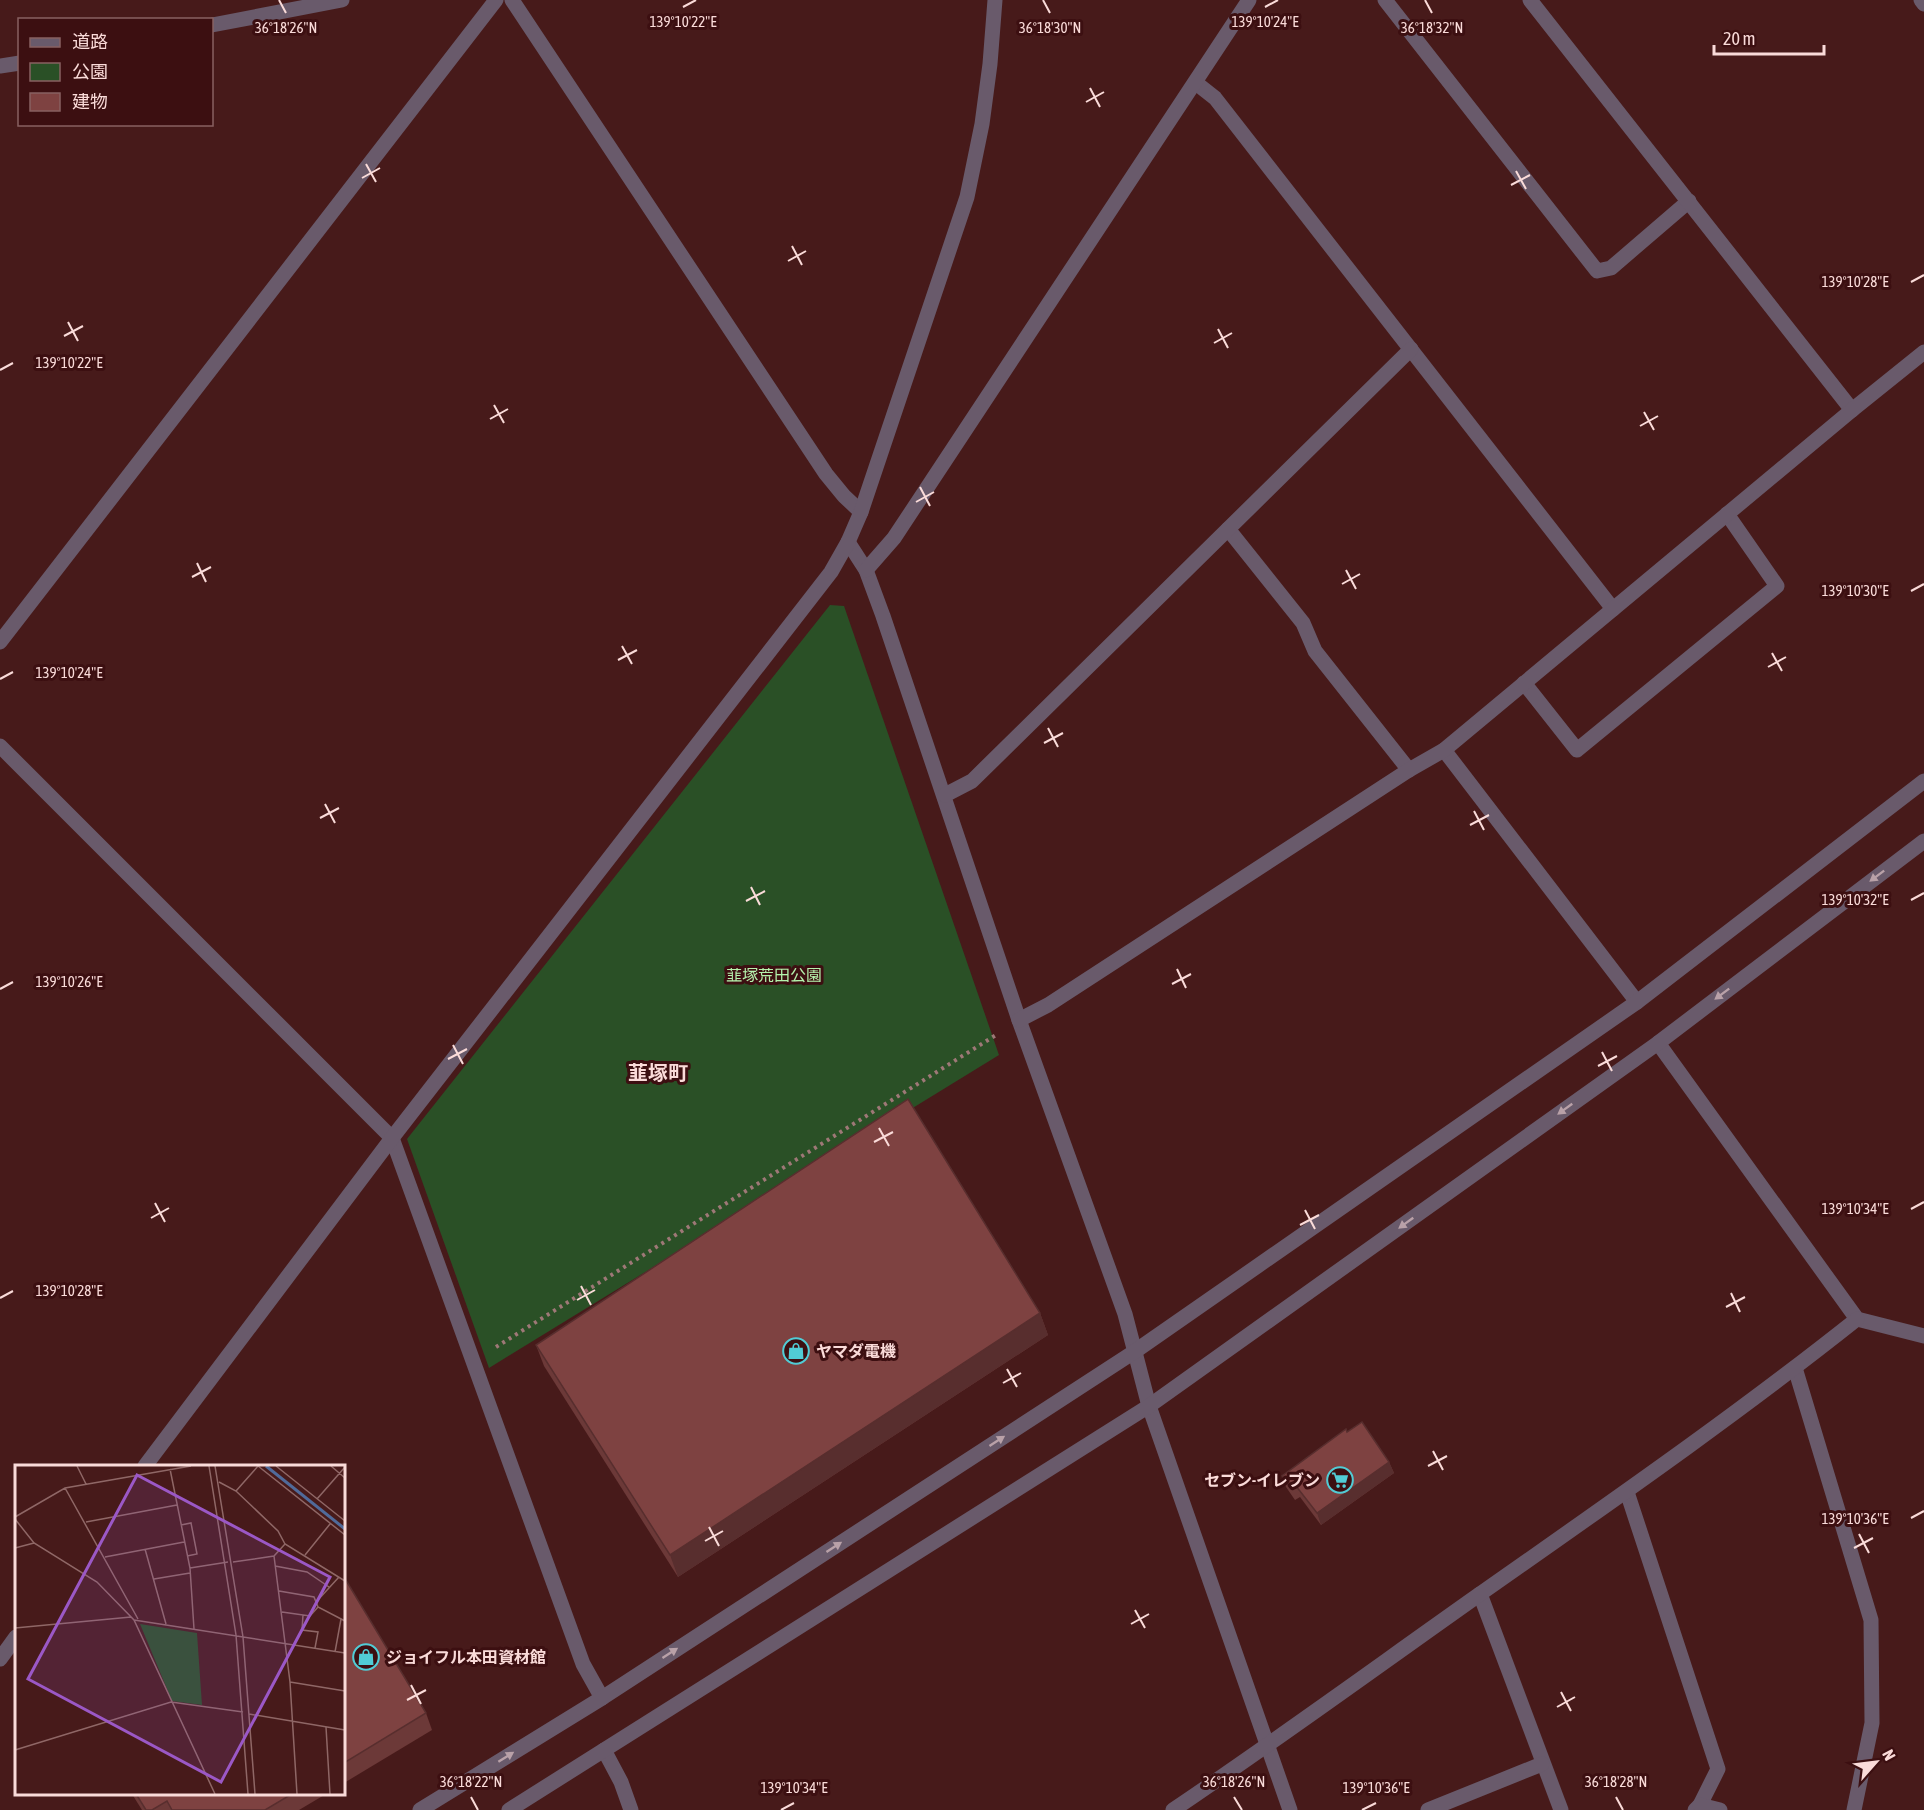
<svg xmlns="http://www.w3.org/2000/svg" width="1924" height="1810" font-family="'Asap Condensed','Noto Sans JP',sans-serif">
<rect width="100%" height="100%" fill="#471a1a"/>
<path fill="#2a5026" d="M 830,605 L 844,606 L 999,1055 L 489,1368 L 407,1139 Z"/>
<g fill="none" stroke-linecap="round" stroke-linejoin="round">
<path stroke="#9e7877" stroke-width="4" stroke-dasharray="3 4.5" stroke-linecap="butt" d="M 496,1347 L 996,1035"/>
<g stroke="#695a6b" stroke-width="15">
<path d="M 512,0 L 826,474 L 844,496 L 861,512"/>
<path d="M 1385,0 L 1597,271 L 1611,268 L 1689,201"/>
<path d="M 1530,0 L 1852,410"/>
<path d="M 1921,0 L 1924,4"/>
<path d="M 212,25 L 342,0"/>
<path d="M 0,66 L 20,63"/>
<path d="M 1196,83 L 1215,98 L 1613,609"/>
<path d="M 1228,529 L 1303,623 L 1315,651 L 1409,770"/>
<path d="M 848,542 L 866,570 L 883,616 L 1019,1020 L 1125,1314 L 1149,1406 L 1290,1810"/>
<path d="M 866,570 L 894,538 L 1249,0"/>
<path d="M 0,642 L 496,0"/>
<path d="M 1524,683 L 1577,750 L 1777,586 L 1727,514"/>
<path d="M 0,746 L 392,1138 L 583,1664 L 602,1698"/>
<path d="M 1444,750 L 1637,1002"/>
<path d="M 945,795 L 972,781 L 1411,349"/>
<path d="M 1019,1020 L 1048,1005 L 1409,770 L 1444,750 L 1852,410 L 1924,352"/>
<path d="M 1658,1043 L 1857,1319 L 1924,1336"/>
<path d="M 1795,1368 L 1871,1620 L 1872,1723 L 1854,1810"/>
<path d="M 145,1466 L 392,1138 L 831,572 L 848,542 L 861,512 L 967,197 L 982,124 L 990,64 L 995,0"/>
<path d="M 1627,1492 L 1718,1769 L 1700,1805 L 1695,1810"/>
<path d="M 1480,1594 L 1561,1810"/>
<path d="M 0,1659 L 16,1637"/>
<path d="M 604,1750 L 621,1782 L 631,1810"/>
<path d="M 1700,1805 L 1720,1810"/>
<path d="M 420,1810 L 602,1698 L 1134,1352 L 1637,1002 L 1924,781"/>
<path d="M 509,1810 L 1149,1406 L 1658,1043 L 1924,841"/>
<path d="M 1173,1810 C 1277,1740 1378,1666 1480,1594 C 1608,1504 1735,1416 1857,1319"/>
<path d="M 1428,1810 L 1542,1764"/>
</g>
</g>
<g fill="#6c3938">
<path d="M 1040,1313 L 1048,1335 L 678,1577 L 544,1366 L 536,1345 Z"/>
<path d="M 1347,1432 L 1389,1462 L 1394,1473 L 1321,1525 L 1300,1497 L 1295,1500 L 1286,1487 L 1282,1476 Z"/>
<path d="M 344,1577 L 426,1713 L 432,1730 L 344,1783 Z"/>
<path d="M 132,1794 L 326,1794 L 299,1810 L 142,1810 Z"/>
</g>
<g fill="#582e2e">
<path d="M 1040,1313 L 1048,1335 L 678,1577 L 670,1555 Z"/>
<path d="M 1389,1462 L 1394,1473 L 1321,1525 L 1317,1513 Z"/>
</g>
<g fill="#7e4241" stroke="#582e2e" stroke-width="1.5">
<path d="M 908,1099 L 1040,1313 L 670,1555 L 536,1345 Z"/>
<path d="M 1362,1422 L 1389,1462 L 1317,1513 L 1296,1486 L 1291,1489 L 1282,1476 L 1346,1429 L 1347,1432 Z"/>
<path d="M 344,1577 L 426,1713 L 344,1763 Z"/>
<path d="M 136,1794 L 292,1794 L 265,1810 L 172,1810 L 167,1801 L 152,1810 L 146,1810 Z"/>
</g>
<defs><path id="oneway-solid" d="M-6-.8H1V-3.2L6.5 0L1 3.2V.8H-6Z" transform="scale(1.5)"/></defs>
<g fill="#b9a1a8">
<use href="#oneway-solid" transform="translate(1877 876) rotate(143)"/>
<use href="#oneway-solid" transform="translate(1722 994) rotate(143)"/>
<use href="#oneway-solid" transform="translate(1565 1109) rotate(144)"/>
<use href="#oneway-solid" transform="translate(1406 1223) rotate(144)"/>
<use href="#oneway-solid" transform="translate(997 1441) rotate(-33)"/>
<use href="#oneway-solid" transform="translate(834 1547) rotate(-33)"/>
<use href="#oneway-solid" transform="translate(670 1653) rotate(-33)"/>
<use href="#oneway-solid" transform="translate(506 1757) rotate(-32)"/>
</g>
<path fill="none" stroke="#fadbd9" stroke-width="2" d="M 279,0 L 286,13M 1043,0 L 1050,13M 1425,0 L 1432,13M 683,7 L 696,0M 1265,7 L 1278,0M 1090,88 L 1100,107M 1086,102 L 1104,92M 366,164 L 376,182M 1516,171 L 1526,189M 362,178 L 380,168M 1511,185 L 1530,175M 792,246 L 802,265M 788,261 L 806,251M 1911,282 L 1924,275M 68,322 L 78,341M 1218,329 L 1228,348M 64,336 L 83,326M 1214,343 L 1232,333M 0,370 L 13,363M 494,405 L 504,423M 1644,412 L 1654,430M 490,419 L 508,409M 1640,426 L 1658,416M 920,487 L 930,506M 916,502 L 934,492M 197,563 L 206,582M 1346,570 L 1356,589M 192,577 L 211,567M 1342,584 L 1360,574M 1911,591 L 1924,584M 622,646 L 632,664M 1772,653 L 1782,671M 618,660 L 637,650M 1768,667 L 1786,657M 0,679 L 13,672M 1048,728 L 1058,747M 1044,743 L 1063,733M 325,804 L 335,823M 1474,811 L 1484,830M 320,818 L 339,808M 1470,825 L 1489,815M 751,887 L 760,905M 1911,900 L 1924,893M 746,901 L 765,891M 1177,969 L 1186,988M 1172,984 L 1191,974M 0,989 L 13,982M 453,1045 L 463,1064M 1602,1052 L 1612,1071M 448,1059 L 467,1049M 1598,1066 L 1617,1056M 879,1128 L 889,1146M 874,1142 L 893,1132M 155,1203 L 165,1222M 1911,1209 L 1924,1202M 1305,1210 L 1315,1229M 151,1218 L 169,1208M 1300,1225 L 1319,1215M 581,1286 L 591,1305M 1731,1293 L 1740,1312M 0,1298 L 13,1291M 577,1300 L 595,1290M 1726,1307 L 1745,1297M 1007,1369 L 1017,1387M 1003,1383 L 1021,1373M 1433,1451 L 1443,1470M 1428,1466 L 1447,1456M 1911,1518 L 1924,1511M 709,1527 L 719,1546M 1859,1534 L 1869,1553M 705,1541 L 723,1531M 1854,1548 L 1873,1538M 1135,1610 L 1145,1628M 1131,1624 L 1149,1614M 411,1685 L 421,1704M 1561,1692 L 1571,1711M 407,1700 L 426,1690M 1557,1707 L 1575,1697M 471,1797 L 478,1810M 1234,1797 L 1242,1810M 1616,1797 L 1623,1810M 781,1810 L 794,1803M 1362,1810 L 1376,1803"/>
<defs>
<g id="shop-ring" transform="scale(1.35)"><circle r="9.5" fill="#3c0f11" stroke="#51ccd5" stroke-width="1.5"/><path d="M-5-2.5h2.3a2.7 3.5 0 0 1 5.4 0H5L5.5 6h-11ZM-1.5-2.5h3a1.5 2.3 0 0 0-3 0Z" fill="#51ccd5"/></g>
<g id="supermarket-ring" transform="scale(1.35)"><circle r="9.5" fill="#3c0f11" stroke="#51ccd5" stroke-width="1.5"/><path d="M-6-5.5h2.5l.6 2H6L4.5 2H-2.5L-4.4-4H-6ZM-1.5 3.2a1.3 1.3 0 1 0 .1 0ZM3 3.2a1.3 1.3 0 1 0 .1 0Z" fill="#51ccd5"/></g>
</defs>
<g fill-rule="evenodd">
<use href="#shop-ring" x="796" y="1351"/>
<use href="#supermarket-ring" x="1340" y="1480"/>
<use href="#shop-ring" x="366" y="1657"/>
</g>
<g text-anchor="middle" stroke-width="6" stroke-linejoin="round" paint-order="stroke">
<g font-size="16" fill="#b5f3ad" stroke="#3c0f11">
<text x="774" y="981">韮塚荒田公園</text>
</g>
<g font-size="16" font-weight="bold" fill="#fadbd9" stroke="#3c0f11" text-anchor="start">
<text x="816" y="1357">ヤマダ電機</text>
<text x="1320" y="1486" text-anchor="end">セブン-イレブン</text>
<text x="386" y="1663">ジョイフル本田資材館</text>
</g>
<g font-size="20" font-weight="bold" fill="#fadbd9" stroke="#3c0f11">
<text x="658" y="1080">韮塚町</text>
</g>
</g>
<g transform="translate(15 1465)">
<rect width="330" height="330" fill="#471a1a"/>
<path d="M 125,159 L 182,168 L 187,240 L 157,236 Z" fill="#2a5026"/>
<path fill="none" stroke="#506a9a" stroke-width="3" d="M 251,1 L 330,64"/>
<path fill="none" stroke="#8f6766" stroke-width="1.5" d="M 62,1 L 71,19M 194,1 L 221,170 L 233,329M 200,1 L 228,172 L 240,329M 243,1 L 330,70M 261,1 L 330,56M 316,1 L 330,13M 155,4 L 175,103 L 179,164M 204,17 L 221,26 L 263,66 L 270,79 L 330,116M 50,23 L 123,154M 221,26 L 243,1M 302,34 L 330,2M 0,52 L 50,23 L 176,1M 0,54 L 19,78 L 82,117 L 119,155 L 200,329M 71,57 L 162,40M 166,60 L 176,58 L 182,89 L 172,91M 0,83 L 19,78M 130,84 L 151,159M 290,90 L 315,59M 259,91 L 275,217 L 282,329M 90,92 L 169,77M 218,97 L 259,91 L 270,79M 260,101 L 292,107 L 314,122M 175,103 L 213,97M 139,114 L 175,108M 264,126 L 299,132 L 303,142 L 330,156M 302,136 L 324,112M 267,147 L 295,151 L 303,142M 288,150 L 287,165 L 303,167 L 300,183M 119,155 L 330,188M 0,163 L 116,152M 320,187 L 326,154M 275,217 L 330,226M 234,249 L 330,265M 311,262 L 315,329M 0,285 L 156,237 L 228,247"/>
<path fill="#9b58c6" fill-opacity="0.15" stroke="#9b58c6" stroke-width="3" d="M 122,10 L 315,112 L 206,317 L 13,214 Z"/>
<rect width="330" height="330" fill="none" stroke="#fadbd9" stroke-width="3"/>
</g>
<g font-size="15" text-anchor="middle" fill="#fadbd9" stroke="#3c0f11" stroke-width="6" stroke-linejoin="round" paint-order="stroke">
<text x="683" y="27">139°10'22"E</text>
<text x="1265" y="27">139°10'24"E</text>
<text x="286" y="33">36°18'26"N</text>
<text x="1050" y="33">36°18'30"N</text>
<text x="1432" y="33">36°18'32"N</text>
<text x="1855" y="287">139°10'28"E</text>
<text x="69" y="368">139°10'22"E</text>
<text x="1855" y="596">139°10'30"E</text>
<text x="69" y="678">139°10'24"E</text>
<text x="1855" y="905">139°10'32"E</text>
<text x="69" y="987">139°10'26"E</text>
<text x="1855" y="1214">139°10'34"E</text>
<text x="69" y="1296">139°10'28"E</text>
<text x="1855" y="1524">139°10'36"E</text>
<text x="471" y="1787">36°18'22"N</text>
<text x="1234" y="1787">36°18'26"N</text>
<text x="1616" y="1787">36°18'28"N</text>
<text x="794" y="1793">139°10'34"E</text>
<text x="1376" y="1793">139°10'36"E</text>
</g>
<rect x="18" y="18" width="195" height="108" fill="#3c0f11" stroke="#886161" stroke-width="1.5"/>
<rect x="30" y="38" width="30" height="9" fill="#695a6b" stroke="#886161" stroke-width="1.5"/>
<text x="72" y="48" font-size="18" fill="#fadbd9">道路</text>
<rect x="30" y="63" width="30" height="18" fill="#2a5026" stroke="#886161" stroke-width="1.5"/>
<text x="72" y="78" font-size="18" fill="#fadbd9">公園</text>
<rect x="30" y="93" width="30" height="18" fill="#7e4241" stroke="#886161" stroke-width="1.5"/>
<text x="72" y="108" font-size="18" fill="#fadbd9">建物</text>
<g transform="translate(1876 1762) rotate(62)" stroke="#3c0f11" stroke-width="4.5" paint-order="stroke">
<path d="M0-4.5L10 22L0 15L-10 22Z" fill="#fadbd9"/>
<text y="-9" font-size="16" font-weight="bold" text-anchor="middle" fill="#fadbd9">N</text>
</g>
<path d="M1714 45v9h110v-9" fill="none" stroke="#fadbd9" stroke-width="3"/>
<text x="1723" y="45" font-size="18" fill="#fadbd9" stroke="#3c0f11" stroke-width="4.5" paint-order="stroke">20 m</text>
</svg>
